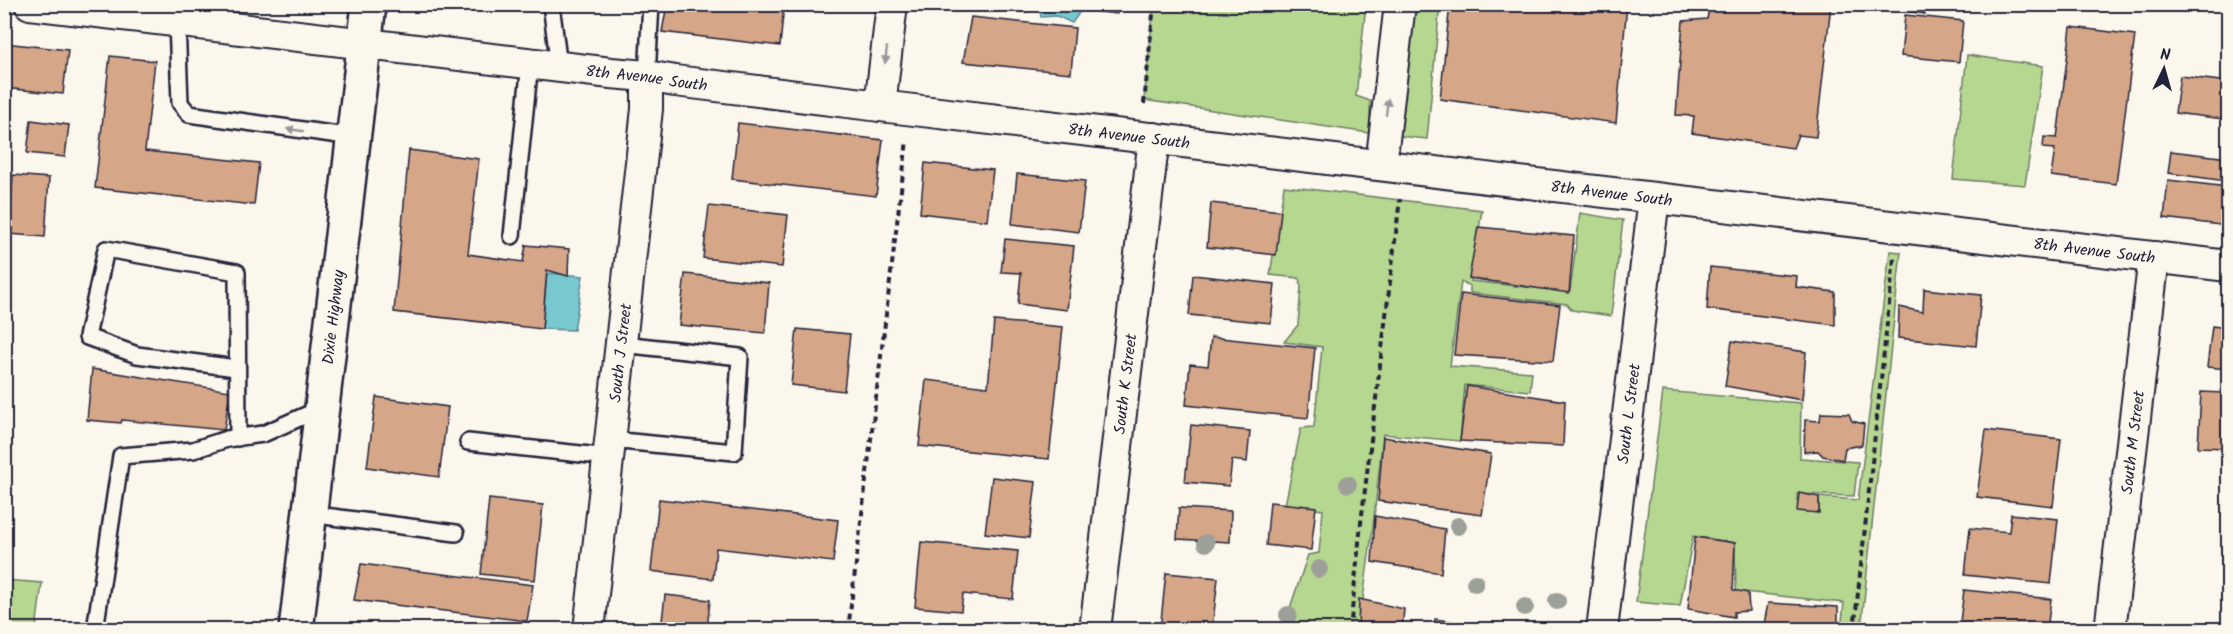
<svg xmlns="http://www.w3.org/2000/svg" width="2233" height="634" font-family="Kalam,sans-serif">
<rect width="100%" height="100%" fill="#fbf7ec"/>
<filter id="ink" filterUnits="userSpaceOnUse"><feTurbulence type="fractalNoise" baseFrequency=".0167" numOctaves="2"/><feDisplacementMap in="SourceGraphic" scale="12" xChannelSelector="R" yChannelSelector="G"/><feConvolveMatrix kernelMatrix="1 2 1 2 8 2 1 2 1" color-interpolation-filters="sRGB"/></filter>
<g filter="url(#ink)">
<g fill="#b6d790" stroke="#6c7c66" stroke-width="1.5">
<path d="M 1154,5 L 1366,5 L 1356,96 L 1370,101 L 1370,128 L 1394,5 L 1440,5 L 1427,139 L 1369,133 L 1144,100 Z"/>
<path d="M 1967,55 L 2043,66 L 2025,185 L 1953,179 Z"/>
<path d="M 1284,186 L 1482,210 L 1471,281 L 1570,292 L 1580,213 L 1623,220 L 1611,316 L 1572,310 L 1567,304 L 1470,293 L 1470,286 L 1461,282 L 1450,366 L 1532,372 L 1530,391 L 1465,385 L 1460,441 L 1383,434 L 1374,518 L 1359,629 L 1288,629 L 1291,605 L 1308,555 L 1319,553 L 1323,510 L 1285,505 L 1301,428 L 1314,427 L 1322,347 L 1284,342 L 1298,325 L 1301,287 L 1299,278 L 1270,275 Z"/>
<path d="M 1890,251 L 1901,252 L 1861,629 L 1841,629 L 1844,603 L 1736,591 L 1735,543 L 1693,536 L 1680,606 L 1636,602 L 1663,391 L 1801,403 L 1800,458 L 1858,462 L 1854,496 L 1797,494 L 1798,511 L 1819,513 L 1819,497 L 1858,500 Z"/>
<path d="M 4,580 L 42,583 L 36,629 L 5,629 Z"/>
</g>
<g fill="#78c9cf" stroke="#568694" stroke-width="1.5">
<path d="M 1039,5 L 1080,5 L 1081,10 L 1072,23 L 1057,16 L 1041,17 Z"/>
<path d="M 547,273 L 583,276 L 574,330 L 542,329 Z"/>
</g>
<g fill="#d5a687" stroke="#22223b" stroke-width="1.5">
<path d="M 667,4 L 784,4 L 780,46 L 662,32 Z"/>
<path d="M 971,4 L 1027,4 L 1026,12 L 971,8 Z"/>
<path d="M 1083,4 L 1118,4 L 1117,14 L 1083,10 Z"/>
<path d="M 1450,4 L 1627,4 L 1616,123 L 1440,99 Z"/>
<path d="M 1710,4 L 1831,4 L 1816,137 L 1798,135 L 1793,148 L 1692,133 L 1694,116 L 1676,115 L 1683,21 L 1707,19 Z"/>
<path d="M 1867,4 L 1926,4 L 1925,14 Z"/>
<path d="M 1905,15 L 1963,21 L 1959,62 L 1901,56 Z"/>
<path d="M 971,17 L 1075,28 L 1071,73 L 963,62 Z"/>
<path d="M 2071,27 L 2135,35 L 2116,184 L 2051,176 L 2055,149 L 2043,148 L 2044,137 L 2057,138 Z"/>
<path d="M 4,43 L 68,50 L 63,94 L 4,88 Z"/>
<path d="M 110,56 L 155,61 L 145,151 L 259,163 L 254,205 L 95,188 Z"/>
<path d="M 2180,76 L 2228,82 L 2223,119 L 2175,113 Z"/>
<path d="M 31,120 L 69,125 L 65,157 L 27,153 Z"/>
<path d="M 738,123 L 883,140 L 876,196 L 732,179 Z"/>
<path d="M 409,150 L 479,159 L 468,254 L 523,262 L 526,245 L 569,249 L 568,276 L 547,270 L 542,329 L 394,312 Z"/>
<path d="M 2171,151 L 2228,158 L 2226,181 L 2168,173 Z"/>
<path d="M 925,163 L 993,170 L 987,221 L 920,213 Z"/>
<path d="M 1017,174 L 1085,181 L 1079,232 L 1012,224 Z"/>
<path d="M 13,175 L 49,178 L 45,237 L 9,234 Z"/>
<path d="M 2168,180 L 2228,187 L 2228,226 L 2164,218 Z"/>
<path d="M 1211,203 L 1281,211 L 1276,255 L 1207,247 Z"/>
<path d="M 709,206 L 788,215 L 782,267 L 703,258 Z"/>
<path d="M 1478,227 L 1574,236 L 1569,293 L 1469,278 Z"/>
<path d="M 1005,239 L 1074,246 L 1067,310 L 1018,304 L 1021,273 L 1001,272 Z"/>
<path d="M 1710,267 L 1797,276 L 1796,287 L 1835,292 L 1835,325 L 1707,309 Z"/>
<path d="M 685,274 L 769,283 L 765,333 L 679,325 Z"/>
<path d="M 1193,275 L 1275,284 L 1271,323 L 1189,315 Z"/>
<path d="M 1924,289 L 1981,295 L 1976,346 L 1898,338 L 1899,307 L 1923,312 Z"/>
<path d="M 1461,294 L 1560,305 L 1553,361 L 1454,355 Z"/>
<path d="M 994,321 L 1063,327 L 1049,459 L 919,446 L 926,380 L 988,387 Z"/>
<path d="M 2212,326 L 2228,328 L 2228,369 L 2207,367 Z"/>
<path d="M 797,329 L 850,334 L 844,391 L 791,385 Z"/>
<path d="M 1211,337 L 1315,348 L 1308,418 L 1186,405 L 1190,364 L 1208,366 Z"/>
<path d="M 1732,341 L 1806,352 L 1802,400 L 1725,386 Z"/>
<path d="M 92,369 L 230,391 L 224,430 L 122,420 L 121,423 L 87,420 Z"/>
<path d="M 2225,380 L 2228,381 L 2228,448 L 2198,447 L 2201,392 L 2224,393 Z"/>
<path d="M 1467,386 L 1565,401 L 1563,446 L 1460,441 Z"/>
<path d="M 376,397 L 448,407 L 439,477 L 367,467 Z"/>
<path d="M 1821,413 L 1849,414 L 1852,421 L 1864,424 L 1862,445 L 1845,448 L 1843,460 L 1823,456 L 1818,451 L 1804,452 L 1805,420 L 1820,421 Z"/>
<path d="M 1191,425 L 1250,431 L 1247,462 L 1232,460 L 1229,486 L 1185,482 Z"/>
<path d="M 1986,430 L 2061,439 L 2053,506 L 1977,497 Z"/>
<path d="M 1383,437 L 1491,454 L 1482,515 L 1378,501 Z"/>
<path d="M 992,477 L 1036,482 L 1029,538 L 985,533 Z"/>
<path d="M 1799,493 L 1819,497 L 1819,513 L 1797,511 Z"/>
<path d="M 489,499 L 543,505 L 535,580 L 481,574 Z"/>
<path d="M 659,499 L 838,520 L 833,562 L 716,548 L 713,579 L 651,571 Z"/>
<path d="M 1270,502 L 1316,507 L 1311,550 L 1266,545 Z"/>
<path d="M 1179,508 L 1231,511 L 1230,542 L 1177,539 Z"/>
<path d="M 2011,514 L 2058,519 L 2051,584 L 1965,575 L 1970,528 L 2009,532 Z"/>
<path d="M 1375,516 L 1445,529 L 1441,573 L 1372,562 Z"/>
<path d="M 1695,537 L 1735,543 L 1733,590 L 1748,593 L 1749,611 L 1734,612 L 1734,617 L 1688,609 Z"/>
<path d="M 921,542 L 1018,551 L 1013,599 L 963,594 L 961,611 L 915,607 Z"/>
<path d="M 361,564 L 533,585 L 527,621 L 354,600 Z"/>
<path d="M 1166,573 L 1218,578 L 1212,630 L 1160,630 Z"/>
<path d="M 1964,590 L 2051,599 L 2047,630 L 1959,630 Z"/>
<path d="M 665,595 L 710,600 L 707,630 L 661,630 Z"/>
<path d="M 1359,599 L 1404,609 L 1402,630 L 1358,630 Z"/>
<path d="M 1768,603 L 1838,607 L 1838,630 L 1763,630 Z"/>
<path d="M 1435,619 L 1513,630 L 1433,630 Z"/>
<path d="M 881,627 L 909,630 L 881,630 Z"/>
</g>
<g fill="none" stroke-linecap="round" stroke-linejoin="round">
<g stroke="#22223b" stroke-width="20">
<g id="service">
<path d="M 551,4 L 559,67"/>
<path d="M 177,21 L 180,103 L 189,114 L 353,137"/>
<path d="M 647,76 L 651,4"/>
<path d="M 512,236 L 530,63"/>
<path d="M 236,368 L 137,355 L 87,337 L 106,249 L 237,272 L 238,438"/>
<path d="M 611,440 L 734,452 L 740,357 L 622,344"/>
<path d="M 468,442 L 609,457"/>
<path d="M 309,514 L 456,533"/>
<path d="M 95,630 L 121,456 L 193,450 L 227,439 L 263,434 L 322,408"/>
</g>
</g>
<g stroke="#22223b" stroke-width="34">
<g id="minor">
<path id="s1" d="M 30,4 L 611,73 L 647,76 L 675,81 L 880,106 L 2228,266"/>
<path d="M 880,106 L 892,4"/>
<path d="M 1381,165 L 1400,4"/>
<path id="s2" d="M 589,630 L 647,109 L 647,76"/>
<path id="s3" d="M 1095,630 L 1154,138"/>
<path id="s4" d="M 1602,630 L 1654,198"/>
<path id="s5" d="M 2110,630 L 2154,257"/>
</g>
</g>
<g stroke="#22223b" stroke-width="38">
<g id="primary">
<path id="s6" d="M 296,630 L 369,4"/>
</g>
</g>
<g stroke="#22223b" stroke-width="4" stroke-dasharray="6 4.5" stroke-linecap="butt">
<path d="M 1144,104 L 1154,4"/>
<path d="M 848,630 L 907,140"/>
<path d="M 1350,630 L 1361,523 L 1400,199"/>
<path d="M 1854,630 L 1894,258"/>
</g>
<use href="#service" stroke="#fbf7ec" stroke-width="15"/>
<use href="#minor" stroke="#fbf7ec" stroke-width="30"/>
<use href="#primary" stroke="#fbf7ec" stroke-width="33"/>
</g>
<g fill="#9ca098">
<circle cx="1348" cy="484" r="9"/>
<circle cx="1458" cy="526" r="9"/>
<circle cx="1206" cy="543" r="9"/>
<circle cx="1319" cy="569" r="9"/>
<circle cx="1475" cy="583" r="9"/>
<circle cx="1557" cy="601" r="9"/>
<circle cx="1525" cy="607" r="9"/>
<circle cx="1288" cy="615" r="9"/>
</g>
<defs><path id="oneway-solid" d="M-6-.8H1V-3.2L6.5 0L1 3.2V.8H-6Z" transform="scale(1.5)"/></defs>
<g fill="#99979c">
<use href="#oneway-solid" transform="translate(886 55) rotate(97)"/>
<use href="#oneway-solid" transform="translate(1387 107) rotate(-83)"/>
<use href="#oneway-solid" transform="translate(295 130) rotate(-172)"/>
</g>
</g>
<g text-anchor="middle" stroke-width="6" stroke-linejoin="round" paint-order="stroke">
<g font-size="16" fill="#22223b" stroke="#fbf7ec">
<text dy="6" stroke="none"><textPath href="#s1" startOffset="621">8th Avenue South</textPath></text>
<text dy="6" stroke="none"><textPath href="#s1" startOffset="1107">8th Avenue South</textPath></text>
<text dy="6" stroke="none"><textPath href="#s1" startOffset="1593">8th Avenue South</textPath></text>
<text dy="6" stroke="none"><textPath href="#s1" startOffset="2079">8th Avenue South</textPath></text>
<text dy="6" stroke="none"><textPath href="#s6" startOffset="315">Dixie Highway</textPath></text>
<text dy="6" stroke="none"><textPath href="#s2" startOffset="279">South J Street</textPath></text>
<text dy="6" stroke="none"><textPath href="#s3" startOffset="248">South K Street</textPath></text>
<text dy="6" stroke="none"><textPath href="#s4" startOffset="218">South L Street</textPath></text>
<text dy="6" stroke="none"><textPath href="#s5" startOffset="189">South M Street</textPath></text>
</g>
</g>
<rect width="2233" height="634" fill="none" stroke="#fbf7ec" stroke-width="24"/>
<rect x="12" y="12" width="2209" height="610" fill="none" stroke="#22223b" stroke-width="2" filter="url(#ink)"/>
<g transform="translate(2164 69) rotate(5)" stroke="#fbf7ec" stroke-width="4.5" paint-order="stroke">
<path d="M0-4.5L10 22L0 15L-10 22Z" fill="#22223b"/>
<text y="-9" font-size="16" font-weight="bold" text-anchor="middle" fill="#22223b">N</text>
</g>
</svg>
